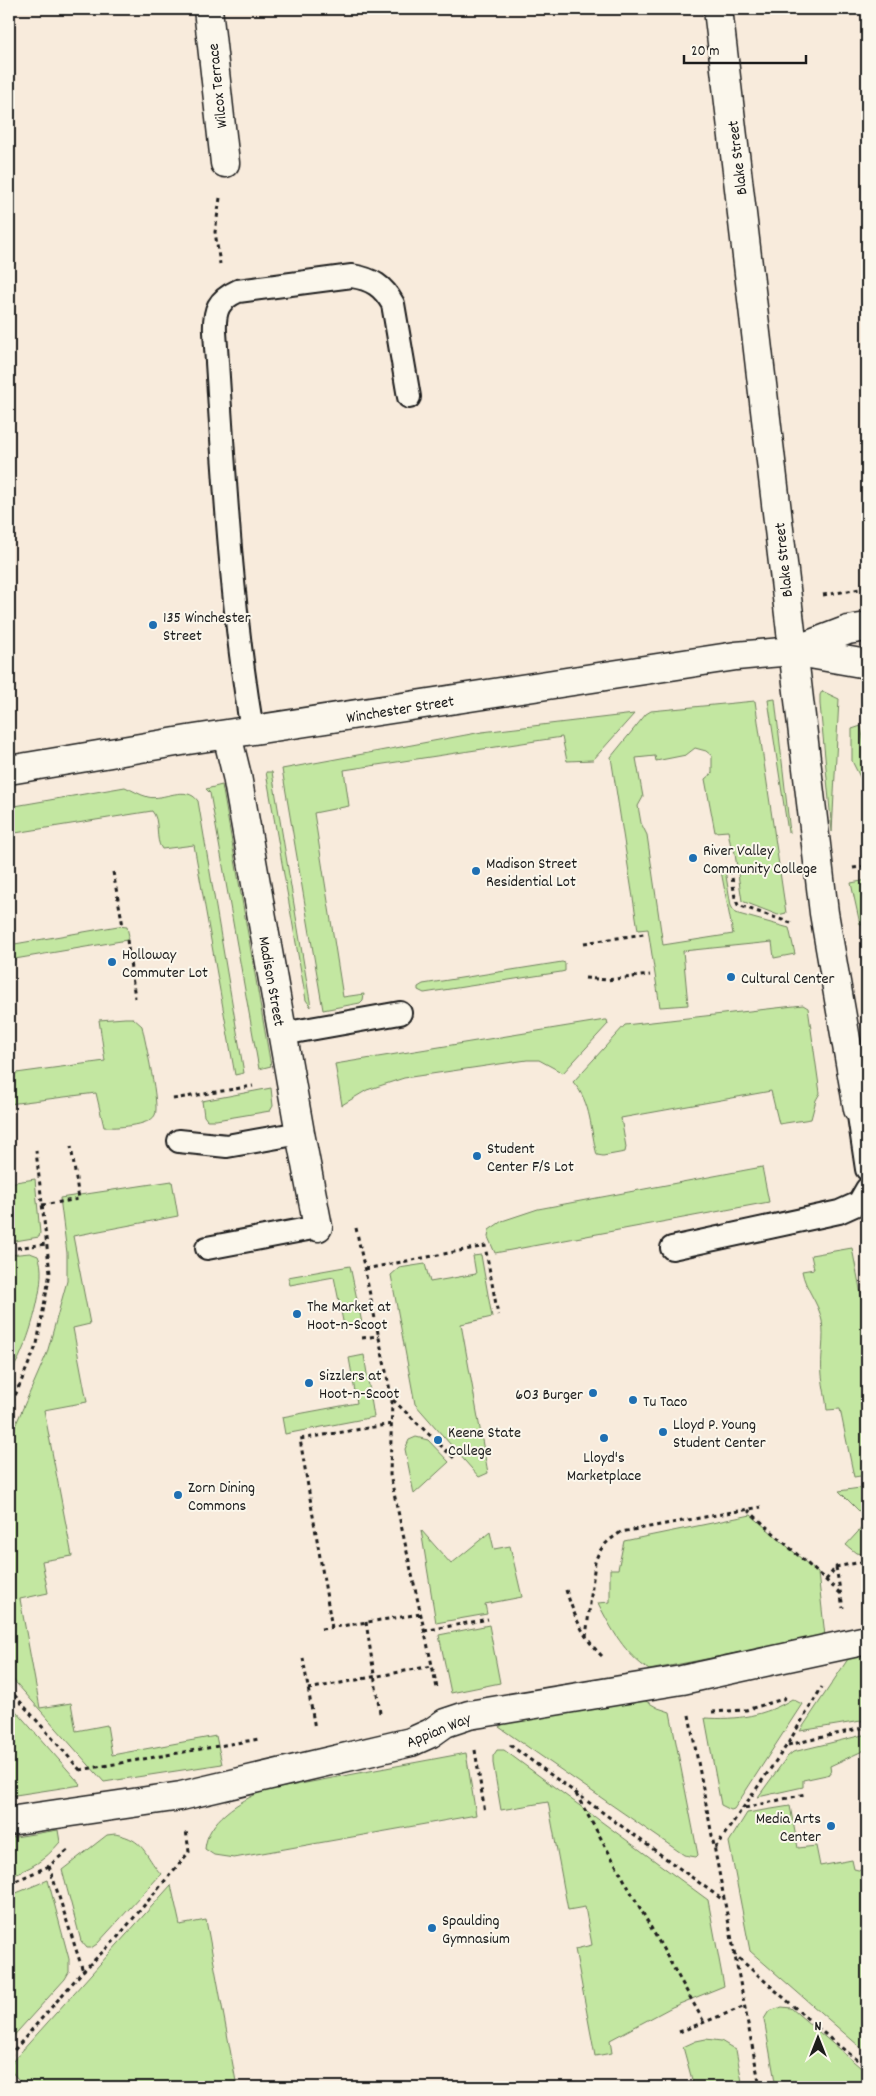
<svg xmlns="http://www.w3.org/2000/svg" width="876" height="2096" font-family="Dekko,sans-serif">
<rect width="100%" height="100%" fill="#f8ebdc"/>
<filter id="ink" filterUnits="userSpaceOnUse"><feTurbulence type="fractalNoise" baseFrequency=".02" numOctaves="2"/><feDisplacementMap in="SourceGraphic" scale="10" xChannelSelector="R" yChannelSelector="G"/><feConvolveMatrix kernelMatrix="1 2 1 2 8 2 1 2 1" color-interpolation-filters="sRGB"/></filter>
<g filter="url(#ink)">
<g fill="#c3e7a1" stroke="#70825e">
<path d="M 822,691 L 839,699 L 832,832 L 820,704 L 820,695 Z"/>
<path d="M 775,699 L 790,833 L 788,832 L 768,700 Z"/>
<path d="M 755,701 L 786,913 L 778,915 L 742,901 L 734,847 L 731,847 L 728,831 L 715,832 L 705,779 L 712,773 L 712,756 L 706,751 L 695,748 L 686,755 L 656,761 L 655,756 L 636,758 L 643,797 L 638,806 L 641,823 L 647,835 L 663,945 L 733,934 L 721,871 L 725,870 L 731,906 L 735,913 L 789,928 L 795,954 L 774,958 L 772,942 L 683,951 L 688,1005 L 660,1007 L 648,929 L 638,930 L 611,757 L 646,714 L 651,711 Z"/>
<path d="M 634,714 L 593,760 L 567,761 L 562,737 L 344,770 L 349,806 L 314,813 L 343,997 L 364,994 L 363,1000 L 360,1003 L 323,1010 L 282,769 L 482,732 Z"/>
<path d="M 861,726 L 867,761 L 867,791 L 852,761 L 852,729 Z"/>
<path d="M 266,772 L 272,772 L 311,1007 L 306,1000 Z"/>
<path d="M 222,785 L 271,1066 L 259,1069 L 210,793 L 206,789 Z"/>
<path d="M 125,787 C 132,790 140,795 148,797 C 163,801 186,784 198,801 L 244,1073 L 235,1075 L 194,845 L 162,849 C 154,839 161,821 152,811 L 9,834 L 9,807 Z"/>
<path d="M 867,880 L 867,923 L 860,924 L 851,883 Z"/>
<path d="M 118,926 L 127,927 L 129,936 L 127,940 L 9,960 L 9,945 Z"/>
<path d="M 562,962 L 565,963 L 565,971 L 561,972 L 424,993 L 418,990 L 418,987 L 423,984 Z"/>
<path d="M 803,1005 L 808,1008 L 820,1093 L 816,1100 L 811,1119 L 779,1124 L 771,1091 L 621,1118 L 626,1147 L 625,1152 L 603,1156 L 597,1155 C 590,1130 592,1103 573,1082 L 625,1025 Z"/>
<path d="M 125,1018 L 133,1018 L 142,1026 C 145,1041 160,1105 155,1115 C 150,1126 115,1128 104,1127 L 96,1093 L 9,1104 L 9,1074 L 105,1061 L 99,1020 Z"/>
<path d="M 605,1020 L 607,1020 L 608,1024 L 563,1073 L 539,1060 L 527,1060 L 404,1078 L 367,1090 L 342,1105 L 335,1064 Z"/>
<path d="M 271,1088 L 273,1106 L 270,1111 L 216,1120 L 207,1120 L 204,1116 L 202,1101 Z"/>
<path d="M 762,1167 L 769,1202 L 495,1253 L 488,1237 L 489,1230 L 502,1221 L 538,1209 Z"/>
<path d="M 35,1179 L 40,1233 L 39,1237 L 9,1242 L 9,1183 Z"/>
<path d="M 172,1181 L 178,1216 L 73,1236 L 90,1324 L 73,1328 L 87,1402 L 44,1410 L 72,1556 L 42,1561 L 48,1593 L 20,1599 L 40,1708 L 71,1703 L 76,1731 L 107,1725 L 112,1755 L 216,1736 L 222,1764 L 104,1782 L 9,1675 L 9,1440 L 47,1353 L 67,1281 L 67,1253 L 60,1198 Z"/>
<path d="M 852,1248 L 867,1325 L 867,1475 L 854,1477 L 840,1409 L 827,1410 C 826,1398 823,1387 822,1375 C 820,1357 825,1339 822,1321 C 819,1303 805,1289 802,1271 L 814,1269 L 811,1255 Z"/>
<path d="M 30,1253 L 38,1256 C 48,1275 31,1332 22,1351 C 19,1360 13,1368 9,1375 L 9,1255 Z"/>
<path d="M 481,1255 L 492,1317 L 461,1324 L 488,1473 L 479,1477 L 415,1404 L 391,1275 L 399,1268 L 425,1264 L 430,1282 L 476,1274 L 473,1256 Z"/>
<path d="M 350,1266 L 362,1323 L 344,1326 L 334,1277 L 290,1285 L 288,1277 Z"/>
<path d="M 364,1355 L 374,1417 L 285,1434 L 282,1417 L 357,1403 L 349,1358 Z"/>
<path d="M 416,1437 L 428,1440 L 449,1462 L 414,1494 L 405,1449 L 409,1440 Z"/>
<path d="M 867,1487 L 867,1519 L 839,1491 Z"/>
<path d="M 751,1515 L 818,1573 L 825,1636 L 649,1670 C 624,1653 612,1630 598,1603 L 610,1602 L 610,1569 L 618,1569 L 624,1541 Z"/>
<path d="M 867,1522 L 867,1555 L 856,1553 L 846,1545 Z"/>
<path d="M 421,1530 L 451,1564 L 490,1532 L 494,1549 L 510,1546 L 522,1597 L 485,1604 L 487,1614 L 436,1623 Z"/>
<path d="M 489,1625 L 500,1683 L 451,1693 L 439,1635 Z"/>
<path d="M 867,1651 L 867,1720 L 800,1731 L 848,1659 Z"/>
<path d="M 637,1696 L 658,1708 L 670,1712 L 698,1855 L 696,1857 L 684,1855 L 499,1727 L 508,1721 Z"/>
<path d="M 792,1699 L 802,1704 L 734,1809 L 731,1810 L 721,1805 L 705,1718 C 737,1720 765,1716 792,1699 Z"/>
<path d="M 9,1703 L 81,1785 L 9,1796 Z"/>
<path d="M 867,1734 L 867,1749 L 830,1766 L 831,1774 L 803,1780 L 803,1787 L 758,1797 L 787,1757 L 793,1752 Z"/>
<path d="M 497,1750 L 504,1750 L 708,1900 L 724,1986 L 672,2007 L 610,2040 L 612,2053 L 595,2056 L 575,1949 L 592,1945 L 585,1907 L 568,1910 L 548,1802 L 501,1810 L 493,1763 L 493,1756 Z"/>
<path d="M 466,1753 L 476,1815 L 234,1858 L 214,1855 L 205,1849 C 207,1820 240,1801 263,1791 Z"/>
<path d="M 790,1806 L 798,1848 L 816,1846 L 820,1866 L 852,1860 L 854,1869 L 867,1872 L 867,2053 L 750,1951 L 729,1842 L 747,1813 Z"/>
<path d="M 58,1830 L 60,1842 C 44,1861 32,1868 9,1876 L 9,1838 Z"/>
<path d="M 115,1834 C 146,1840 143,1854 161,1874 L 97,1944 L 91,1948 L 87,1948 L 81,1941 L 62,1870 L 107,1835 Z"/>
<path d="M 48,1880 L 69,1959 L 69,1972 L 65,1979 L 9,2041 L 9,1896 Z"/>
<path d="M 171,1885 L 180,1925 L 206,1920 L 237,2087 L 25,2087 L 10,2070 L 12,2062 Z"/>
<path d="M 782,2007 L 791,2008 L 867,2073 L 867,2087 L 776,2087 L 764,2019 L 769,2011 Z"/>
<path d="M 706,2039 L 721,2041 L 736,2050 L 743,2087 L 694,2087 L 683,2047 L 696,2041 Z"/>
</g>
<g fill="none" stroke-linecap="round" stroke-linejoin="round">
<g stroke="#1c1c1c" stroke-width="26">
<g id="lane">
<path d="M 252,730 C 230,599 224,464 215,332 C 214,310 218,300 238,291 L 352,276 C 372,279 383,286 393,304 L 409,397"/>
<path d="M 282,1034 L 400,1013"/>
<path d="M 858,1109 L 867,1169"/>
<path d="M 179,1141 L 227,1146 L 300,1133"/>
<path d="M 207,1248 L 318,1227"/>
<path d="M 672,1248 L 839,1212 L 859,1203 L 867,1189"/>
</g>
</g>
<g stroke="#1c1c1c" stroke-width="31">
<g id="street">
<path d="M 208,9 L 225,163"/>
<path d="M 718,9 L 824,913 L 858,1109"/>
<path d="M 227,735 L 237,776 L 300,1133 L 318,1227"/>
<path d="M 9,1821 L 181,1796 L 411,1742 L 431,1733 L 445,1723 L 469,1715 L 682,1680 L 867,1640"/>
</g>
</g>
<g stroke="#1c1c1c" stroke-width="31">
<g id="secondary">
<path d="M 793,651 L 861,663 L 867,662"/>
<path d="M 9,770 L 188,740 L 736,656 L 793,651 L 848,630 L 867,627"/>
</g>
</g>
<g stroke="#1c1c1c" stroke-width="3" stroke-dasharray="4 4" stroke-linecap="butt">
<path d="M 220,198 L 215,232 L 220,264"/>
<path d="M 823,595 L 867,588"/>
<path d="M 853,868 L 867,866"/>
<path d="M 731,870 L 735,898 L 738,905 L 791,923"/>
<path d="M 113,872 L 123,926"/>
<path d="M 127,940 L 135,998"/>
<path d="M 584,943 L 644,934"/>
<path d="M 585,978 L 607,980 L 650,975"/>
<path d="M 173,1099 L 253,1086"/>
<path d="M 42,1205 L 79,1199 L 71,1146"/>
<path d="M 356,1228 L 392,1400 L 390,1475 L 437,1688"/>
<path d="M 9,1249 L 46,1244"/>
<path d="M 365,1269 L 485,1246 L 498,1315"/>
<path d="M 362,1338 L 379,1336"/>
<path d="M 9,1388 L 18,1387"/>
<path d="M 393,1400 L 454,1458"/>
<path d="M 9,1410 L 37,1344 L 50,1273 L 36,1151"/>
<path d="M 748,1510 L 840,1593"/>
<path d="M 836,1567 L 843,1608"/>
<path d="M 826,1580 L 836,1567 L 867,1561"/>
<path d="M 566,1590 C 574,1615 583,1638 602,1656"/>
<path d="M 366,1622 L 380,1713"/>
<path d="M 332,1628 L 300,1439 L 392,1424"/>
<path d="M 321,1629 L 421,1614"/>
<path d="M 424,1631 L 488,1619"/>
<path d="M 586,1637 L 595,1562 C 600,1547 607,1541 621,1532 L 761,1507"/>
<path d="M 303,1658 L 315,1729"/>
<path d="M 9,1689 L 81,1771"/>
<path d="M 308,1689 L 432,1666"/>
<path d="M 712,1712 L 746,1710 L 783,1699 L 788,1695"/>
<path d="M 689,1715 L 760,2087"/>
<path d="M 510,1745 L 723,1900"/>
<path d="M 788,1745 L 867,1727"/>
<path d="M 475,1750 L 485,1813"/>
<path d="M 80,1770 L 259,1739"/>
<path d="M 576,1794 L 704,2022"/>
<path d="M 745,1808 L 805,1794"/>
<path d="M 715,1848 L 787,1745 L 822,1687"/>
<path d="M 49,1866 L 83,1971"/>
<path d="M 9,1884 L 49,1866 L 68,1850"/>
<path d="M 733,1953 L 834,2042 L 867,2067"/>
<path d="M 679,2032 L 743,2007"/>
<path d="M 9,2056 L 83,1971 L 116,1939 L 189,1852 L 186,1830"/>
<path d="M 9,2081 L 15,2087"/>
</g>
<use href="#lane" stroke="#fbf7ec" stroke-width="22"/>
<use href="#street" stroke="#fbf7ec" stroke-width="28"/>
<use href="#secondary" stroke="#fbf7ec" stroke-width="28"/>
</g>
</g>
<g fill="#1f6fb2" stroke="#fbf7ec" stroke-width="2">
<circle cx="153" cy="625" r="5"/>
<circle cx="693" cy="858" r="5"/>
<circle cx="476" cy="871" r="5"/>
<circle cx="112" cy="962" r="5"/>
<circle cx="731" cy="977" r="5"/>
<circle cx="477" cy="1156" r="5"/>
<circle cx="297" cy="1314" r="5"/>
<circle cx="309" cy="1383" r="5"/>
<circle cx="593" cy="1393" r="5"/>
<circle cx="633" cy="1400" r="5"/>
<circle cx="663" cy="1432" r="5"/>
<circle cx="604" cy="1438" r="5"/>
<circle cx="438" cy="1440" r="5"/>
<circle cx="178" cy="1495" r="5"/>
<circle cx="831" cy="1826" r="5"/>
<circle cx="432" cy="1928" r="5"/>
</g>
<g text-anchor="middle" stroke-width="4" stroke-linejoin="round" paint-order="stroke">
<g font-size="16" fill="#1c1c1c" stroke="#fbf7ec">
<text transform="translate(216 86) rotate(-96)" y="6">Wilcox Terrace</text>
<text transform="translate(736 158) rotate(-97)" y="6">Blake Street</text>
<text transform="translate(782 560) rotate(-96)" y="6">Blake Street</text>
<text transform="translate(400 708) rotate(-9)" y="6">Winchester Street</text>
<text transform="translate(273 981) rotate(80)" y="6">Madison Street</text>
<text transform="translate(438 1729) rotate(-22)" y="6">Appian Way</text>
</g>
<g font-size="16" fill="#1c1c1c" stroke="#fbf7ec" text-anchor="start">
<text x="163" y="622">135 Winchester<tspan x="163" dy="18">Street</tspan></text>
<text x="703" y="855">River Valley<tspan x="703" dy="18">Community College</tspan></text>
<text x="486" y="868">Madison Street<tspan x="486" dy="18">Residential Lot</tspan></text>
<text x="122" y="959">Holloway<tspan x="122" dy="18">Commuter Lot</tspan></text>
<text x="741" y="983">Cultural Center</text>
<text x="487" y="1153">Student<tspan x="487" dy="18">Center F/S Lot</tspan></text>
<text x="307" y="1311">The Market at<tspan x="307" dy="18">Hoot-n-Scoot</tspan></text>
<text x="319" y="1380">Sizzlers at<tspan x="319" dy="18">Hoot-n-Scoot</tspan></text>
<text x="583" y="1399" text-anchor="end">603 Burger</text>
<text x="643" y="1406">Tu Taco</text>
<text x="673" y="1429">Lloyd P. Young<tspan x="673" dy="18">Student Center</tspan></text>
<text x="448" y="1437">Keene State<tspan x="448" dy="18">College</tspan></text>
<text x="604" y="1462" text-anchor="middle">Lloyd's<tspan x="604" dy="18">Marketplace</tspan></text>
<text x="188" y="1492">Zorn Dining<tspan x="188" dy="18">Commons</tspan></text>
<text x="821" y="1823" text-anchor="end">Media Arts<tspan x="821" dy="18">Center</tspan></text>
<text x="442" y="1925">Spaulding<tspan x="442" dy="18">Gymnasium</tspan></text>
</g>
</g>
<rect width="876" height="2096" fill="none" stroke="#fbf7ec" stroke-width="30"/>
<rect x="15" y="15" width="846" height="2066" fill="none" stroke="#1c1c1c" stroke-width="2" filter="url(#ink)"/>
<g transform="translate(818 2038)" stroke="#fbf7ec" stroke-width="4" paint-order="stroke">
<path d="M0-4L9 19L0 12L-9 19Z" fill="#1c1c1c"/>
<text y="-8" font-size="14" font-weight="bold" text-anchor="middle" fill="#1c1c1c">N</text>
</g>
<path d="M684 55v8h122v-8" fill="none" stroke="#1c1c1c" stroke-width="2.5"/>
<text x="691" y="55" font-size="15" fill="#1c1c1c" stroke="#fbf7ec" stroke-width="4" paint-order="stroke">20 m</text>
</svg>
